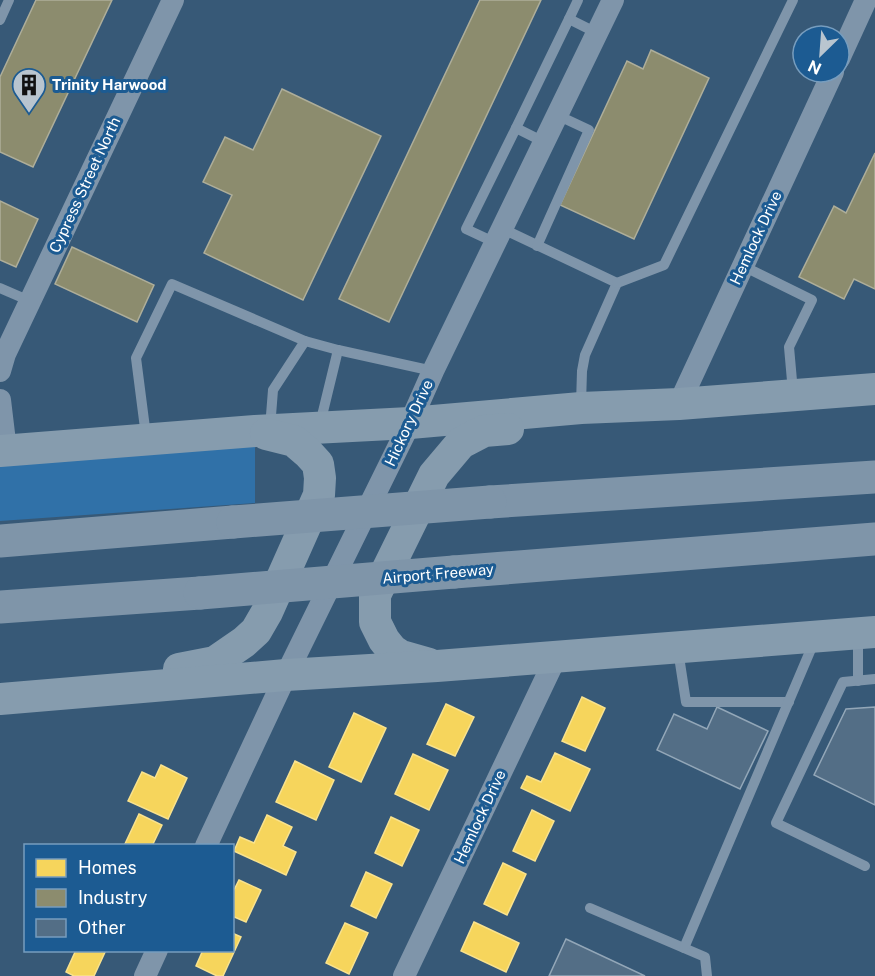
<svg xmlns="http://www.w3.org/2000/svg" width="875" height="976" font-family="'Public Sans',sans-serif">
<rect width="100%" height="100%" fill="#375977"/>
<path fill="#3071a8" d="M 255,442 L 255,503 L 0,521 L 0,461 Z"/>
<g fill="#f6d55c" stroke="#f9e28d" stroke-width="1.5">
<path d="M 582,697 L 605,708 L 585,751 L 562,741 Z"/>
<path d="M 446,704 L 474,717 L 455,756 L 427,744 Z"/>
<path d="M 354,713 L 386,728 L 361,782 L 329,767 Z"/>
<path d="M 555,753 L 590,769 L 570,811 L 521,788 L 527,776 L 541,782 Z"/>
<path d="M 413,754 L 448,770 L 429,810 L 395,794 Z"/>
<path d="M 295,761 L 334,780 L 316,820 L 276,802 Z"/>
<path d="M 161,765 L 187,778 L 168,819 L 128,801 L 142,772 L 155,778 Z"/>
<path d="M 532,810 L 554,821 L 535,861 L 513,851 Z"/>
<path d="M 139,814 L 162,825 L 152,846 L 124,846 Z"/>
<path d="M 267,815 L 292,827 L 283,846 L 296,852 L 286,875 L 234,851 L 240,837 L 254,843 Z"/>
<path d="M 391,817 L 419,830 L 402,866 L 375,853 Z"/>
<path d="M 503,863 L 526,874 L 507,915 L 484,904 Z"/>
<path d="M 366,872 L 392,884 L 376,918 L 351,906 Z"/>
<path d="M 239,880 L 261,890 L 246,922 L 232,916 L 232,894 Z"/>
<path d="M 474,922 L 519,943 L 506,972 L 461,951 Z"/>
<path d="M 345,923 L 368,933 L 349,974 L 326,963 Z"/>
<path d="M 232,933 L 241,937 L 223,976 L 217,976 L 196,966 L 203,950 L 232,950 Z"/>
<path d="M 76,950 L 106,950 L 94,976 L 74,976 L 66,972 Z"/>
</g>
<g fill="#8c8c6e" stroke="#aeae9a" stroke-width="1.5">
<path d="M 36,0 L 112,0 L 33,167 L 0,152 L 0,77 Z"/>
<path d="M 480,0 L 541,0 L 389,322 L 339,299 Z"/>
<path d="M 651,50 L 709,78 L 634,239 L 560,205 L 627,61 L 643,69 Z"/>
<path d="M 282,89 L 381,136 L 303,300 L 204,253 L 232,195 L 203,182 L 225,137 L 253,150 Z"/>
<path d="M 875,153 L 875,289 L 854,279 L 844,299 L 799,277 L 834,206 L 846,213 Z"/>
<path d="M 0,201 L 38,219 L 16,267 L 0,260 Z"/>
<path d="M 72,247 L 154,285 L 137,322 L 55,284 Z"/>
</g>
<g fill="#536e86" stroke="#93a7b8" stroke-width="1.5">
<path d="M 717,707 L 768,731 L 740,789 L 657,750 L 674,714 L 707,729 Z"/>
<path d="M 875,707 L 875,805 L 814,775 L 846,709 Z"/>
<path d="M 566,939 L 645,976 L 549,976 Z"/>
</g>
<g fill="none" stroke-linecap="round" stroke-linejoin="round">
<g stroke="#7f95aa" stroke-width="10">
<path d="M 578,0 L 569,19 L 597,33"/>
<path d="M 0,20 L 9,0"/>
<path d="M 516,128 L 569,19"/>
<path d="M 503,229 L 617,283 L 585,355 L 582,371 L 581,404"/>
<path d="M 496,243 L 466,229 L 516,128 L 544,142"/>
<path d="M 537,246 L 589,130 L 557,115"/>
<path d="M 743,266 L 812,300 L 789,347 L 793,392"/>
<path d="M 617,283 L 664,265 L 793,0"/>
<path d="M 0,288 L 30,301"/>
<path d="M 305,341 L 338,350 L 320,424"/>
<path d="M 338,350 L 433,371"/>
<path d="M 146,436 L 136,358 L 172,284 L 305,341 L 273,390 L 270,428"/>
<path d="M 678,650 L 686,702 L 789,702"/>
<path d="M 858,681 L 858,636"/>
<path d="M 865,866 L 776,823 L 843,682 L 875,679"/>
<path d="M 590,908 L 705,957 L 707,976"/>
<path d="M 684,948 L 814,642"/>
</g>
<g stroke="#7f95aa" stroke-width="22">
<path d="M 839,59 L 866,0"/>
<path d="M 0,371 L 5,354 L 173,0"/>
<path d="M 0,400 L 6,450"/>
<path d="M 679,404 L 833,72"/>
<path d="M 206,846 L 286,675 L 410,423 L 433,371 L 613,0"/>
<path d="M 145,976 L 157,950"/>
<path d="M 404,976 L 556,657"/>
</g>
<g stroke="#869cae" stroke-width="32">
<path d="M 0,451 L 255,431 L 410,423 L 581,408 L 679,404 L 875,389"/>
<path d="M 429,664 L 401,656 L 392,650 L 384,640 L 375,622 L 375,595 L 434,475 L 461,443 L 484,431 L 508,429"/>
<path d="M 179,669 L 215,662 L 244,642 L 256,631 L 267,612 L 319,495 L 320,478 L 318,464 L 308,453 L 294,441 L 266,434"/>
<path d="M 0,699 L 286,675 L 437,666 L 875,632"/>
</g>
<g stroke="#7f95a9" stroke-width="33">
<path d="M 490,502 L 875,477"/>
<path d="M 0,541 L 233,522"/>
<path d="M 454,572 L 875,539"/>
<path d="M 0,607 L 200,593"/>
</g>
<g stroke="#7f95a9" stroke-width="33">
<path d="M 233,522 L 490,502"/>
<path d="M 200,593 L 454,572"/>
</g>
</g>
<defs>
<g id="building-pin" transform="scale(1.725)"><path d="M0 17L-7.5 6A9.5 9.5 0 1 1 7.5 6Z" fill="#b9c5cf" stroke="#1c5b92"/><path d="M-4-6H4V6H1V3H-1V6H-4ZM-2.5-4.3h1.7v1.8h-1.7ZM.8-4.3h1.7v1.8H.8ZM-2.5-1h1.7V.8h-1.7ZM.8-1h1.7V.8H.8Z" fill="#111"/></g>
</defs>
<g fill-rule="evenodd">
<use href="#building-pin" x="29" y="85"/>
</g>
<g text-anchor="middle" stroke-width="6" stroke-linejoin="round" paint-order="stroke">
<g font-size="15" font-weight="bold" fill="#fff" stroke="#1c5b92" text-anchor="start">
<text x="52" y="90">Trinity Harwood</text>
</g>
<g font-size="15" fill="#fff" stroke="#1c5b92">
<text transform="translate(85 185) rotate(-65)" y="5">Cypress Street North</text>
<text transform="translate(756 238) rotate(-65)" y="5">Hemlock Drive</text>
<text transform="translate(409 423) rotate(-65)" y="5">Hickory Drive</text>
<text transform="translate(438 574) rotate(-5)" y="5">Airport Freeway</text>
<text transform="translate(480 817) rotate(-65)" y="5">Hemlock Drive</text>
</g>
</g>
<rect x="24" y="844" width="210" height="108" fill="#1c5b92" stroke="#779dbe" stroke-width="1.5"/>
<rect x="36" y="859" width="30" height="18" fill="#f6d55c" stroke="#779dbe" stroke-width="1.5"/>
<text x="78" y="874" font-size="18" fill="#ffffff">Homes</text>
<rect x="36" y="889" width="30" height="18" fill="#8c8c6e" stroke="#779dbe" stroke-width="1.5"/>
<text x="78" y="904" font-size="18" fill="#ffffff">Industry</text>
<rect x="36" y="919" width="30" height="18" fill="#536e86" stroke="#779dbe" stroke-width="1.5"/>
<text x="78" y="934" font-size="18" fill="#ffffff">Other</text>
<g transform="translate(821 54) rotate(205)"><circle r="28" fill="#1c5b92" stroke="#779dbe" stroke-width="1.5"/>
<path d="M0-4.5L10 22L0 15L-10 22Z" fill="#b9c5cf"/>
<text y="-9" font-size="16" font-weight="bold" text-anchor="middle" fill="#ffffff">N</text>
</g>
</svg>
